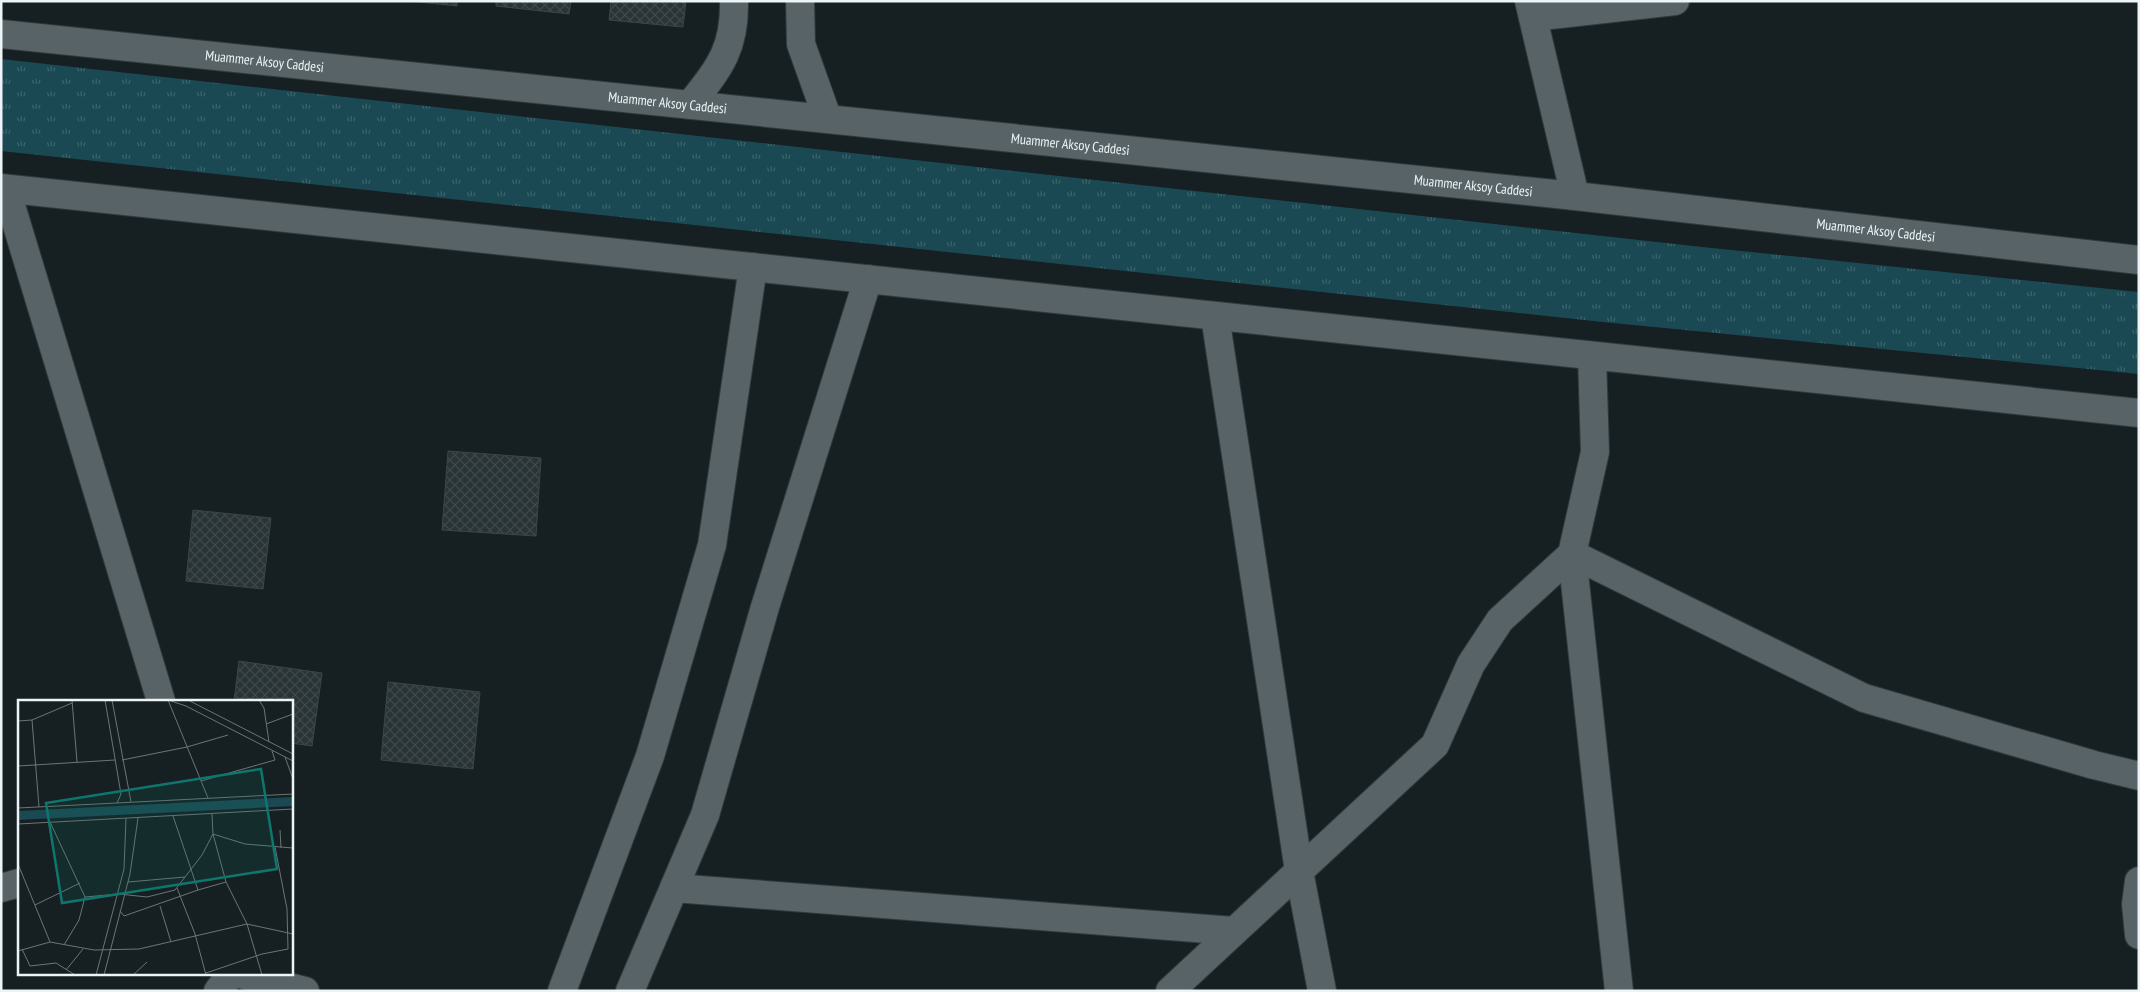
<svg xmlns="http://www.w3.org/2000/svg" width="2140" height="992" font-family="'PT Sans Narrow',sans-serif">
<defs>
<pattern id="grass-tufts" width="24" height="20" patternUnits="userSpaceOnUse" patternTransform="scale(1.25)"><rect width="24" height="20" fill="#1a4953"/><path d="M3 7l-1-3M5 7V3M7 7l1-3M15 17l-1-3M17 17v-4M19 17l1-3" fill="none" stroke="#3c646c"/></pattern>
<pattern id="building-cross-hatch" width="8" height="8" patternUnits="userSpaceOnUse" patternTransform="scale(1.25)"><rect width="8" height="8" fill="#293436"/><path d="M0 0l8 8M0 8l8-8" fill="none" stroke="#3e484a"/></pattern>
</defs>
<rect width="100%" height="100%" fill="#162022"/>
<path fill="url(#grass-tufts)" d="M 1,59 L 1702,247 L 2139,292 L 2139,374 L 1603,322 L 1,151 Z"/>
<g fill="url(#building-cross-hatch)" stroke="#3b4649">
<path d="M 409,1 L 457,1 L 457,6 Z"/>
<path d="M 496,1 L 571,1 L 569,14 L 496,6 Z"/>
<path d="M 611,1 L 686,1 L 683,27 L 609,20 Z"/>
<path d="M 448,451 L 541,458 L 536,536 L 442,530 Z"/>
<path d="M 193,510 L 271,518 L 263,589 L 186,581 Z"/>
<path d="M 239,661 L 322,673 L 312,746 L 291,743 L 291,701 L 234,701 Z"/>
<path d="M 388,682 L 480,692 L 473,769 L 381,760 Z"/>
</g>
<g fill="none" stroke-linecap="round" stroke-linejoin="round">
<g stroke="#32393b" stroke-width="30">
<g id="street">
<path d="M 1529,1 L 1575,196"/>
<path d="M 1533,17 L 1675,1"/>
<path d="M 6,189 L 161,701"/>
<path d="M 1215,316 L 1299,871 L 1322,991"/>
<path d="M 2139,881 L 2136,904 L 2139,935"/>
<path d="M 1,888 L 19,883"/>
<path d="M 674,888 L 1234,931"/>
<path d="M 236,973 L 305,991"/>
<path d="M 218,991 L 232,973"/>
<path d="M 1170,991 L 1435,745 L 1471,664 L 1500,620 L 1572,554 L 1595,452 L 1592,356"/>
<path d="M 1619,991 L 1572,554 L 1864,698 L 2094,765 L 2139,776"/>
</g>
</g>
<g stroke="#32393b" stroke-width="30">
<g id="secondary">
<path d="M 800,1 L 801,44 L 827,117"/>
<path id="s1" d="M 1,34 L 1575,196 L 2139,260"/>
<path d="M 690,105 C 719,68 735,50 734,1"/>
<path d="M 1,188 L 2139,413"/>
<path d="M 562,991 L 650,756 L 712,545 L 753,267"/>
<path d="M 630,991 L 705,815 L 765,607 L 868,279"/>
</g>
</g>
<use href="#street" stroke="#576366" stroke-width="28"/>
<use href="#secondary" stroke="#576366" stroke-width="28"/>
</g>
<g text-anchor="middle" stroke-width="4" stroke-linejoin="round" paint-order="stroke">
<g font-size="14" fill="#edf4f5" stroke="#05090a">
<text dy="5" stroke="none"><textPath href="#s1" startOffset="265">Muammer Aksoy Caddesi</textPath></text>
<text dy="5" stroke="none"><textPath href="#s1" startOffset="670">Muammer Aksoy Caddesi</textPath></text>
<text dy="5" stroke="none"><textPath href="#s1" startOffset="1075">Muammer Aksoy Caddesi</textPath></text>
<text dy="5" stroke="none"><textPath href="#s1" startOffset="1480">Muammer Aksoy Caddesi</textPath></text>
<text dy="5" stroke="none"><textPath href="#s1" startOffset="1885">Muammer Aksoy Caddesi</textPath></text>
</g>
</g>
<g transform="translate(18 700)">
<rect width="275" height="275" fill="#162022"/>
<path d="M 275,97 L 275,106 L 0,120 L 0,111 Z" fill="#1a4953"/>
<path fill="none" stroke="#6c7576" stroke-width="1" d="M 54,0 L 59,62M 87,0 L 103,94 L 99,103M 94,0 L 113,102M 150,0 L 168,6 L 275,61M 150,0 L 190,98M 170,0 L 275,54M 241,0 L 246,8 L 251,42M 14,20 L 21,107M 0,21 L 14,20 L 54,3M 248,24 L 275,14M 267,57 L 275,79M 104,60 L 169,47 L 210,35M 0,66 L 97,60M 183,81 L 257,60 L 254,51M 0,108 L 275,94M 155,116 L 180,190 L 208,182M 32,122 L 67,197 L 101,194 L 129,197 L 157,190 L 184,155 L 195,134 L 194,114M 0,124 L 275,109M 262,130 L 263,148M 0,164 L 32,242M 110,182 L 167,177M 159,188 L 177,234 L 188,275M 17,205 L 62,183M 142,206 L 153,242M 102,211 L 106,216 L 180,190M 46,245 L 61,220 L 67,197M 4,249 L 12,266 L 38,263 L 57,275M 0,251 L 32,242 L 76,250 L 121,249 L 229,224 L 275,234M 48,270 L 65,249M 188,273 L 244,254 L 270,249 L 269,209 L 257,147M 78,275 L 106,169 L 108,118M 86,275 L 112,174 L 120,118M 115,275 L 129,262M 244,275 L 229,224 L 208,182 L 195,134 L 227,144 L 275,148"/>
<path fill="#0f766e" fill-opacity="0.15" stroke="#0f766e" stroke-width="2.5" d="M 243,69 L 259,169 L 44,203 L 28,103 Z"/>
<rect width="275" height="275" fill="none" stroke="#edf4f5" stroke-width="2.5"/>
</g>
<rect width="2140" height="992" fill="none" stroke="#edf4f5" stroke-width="5"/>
</svg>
